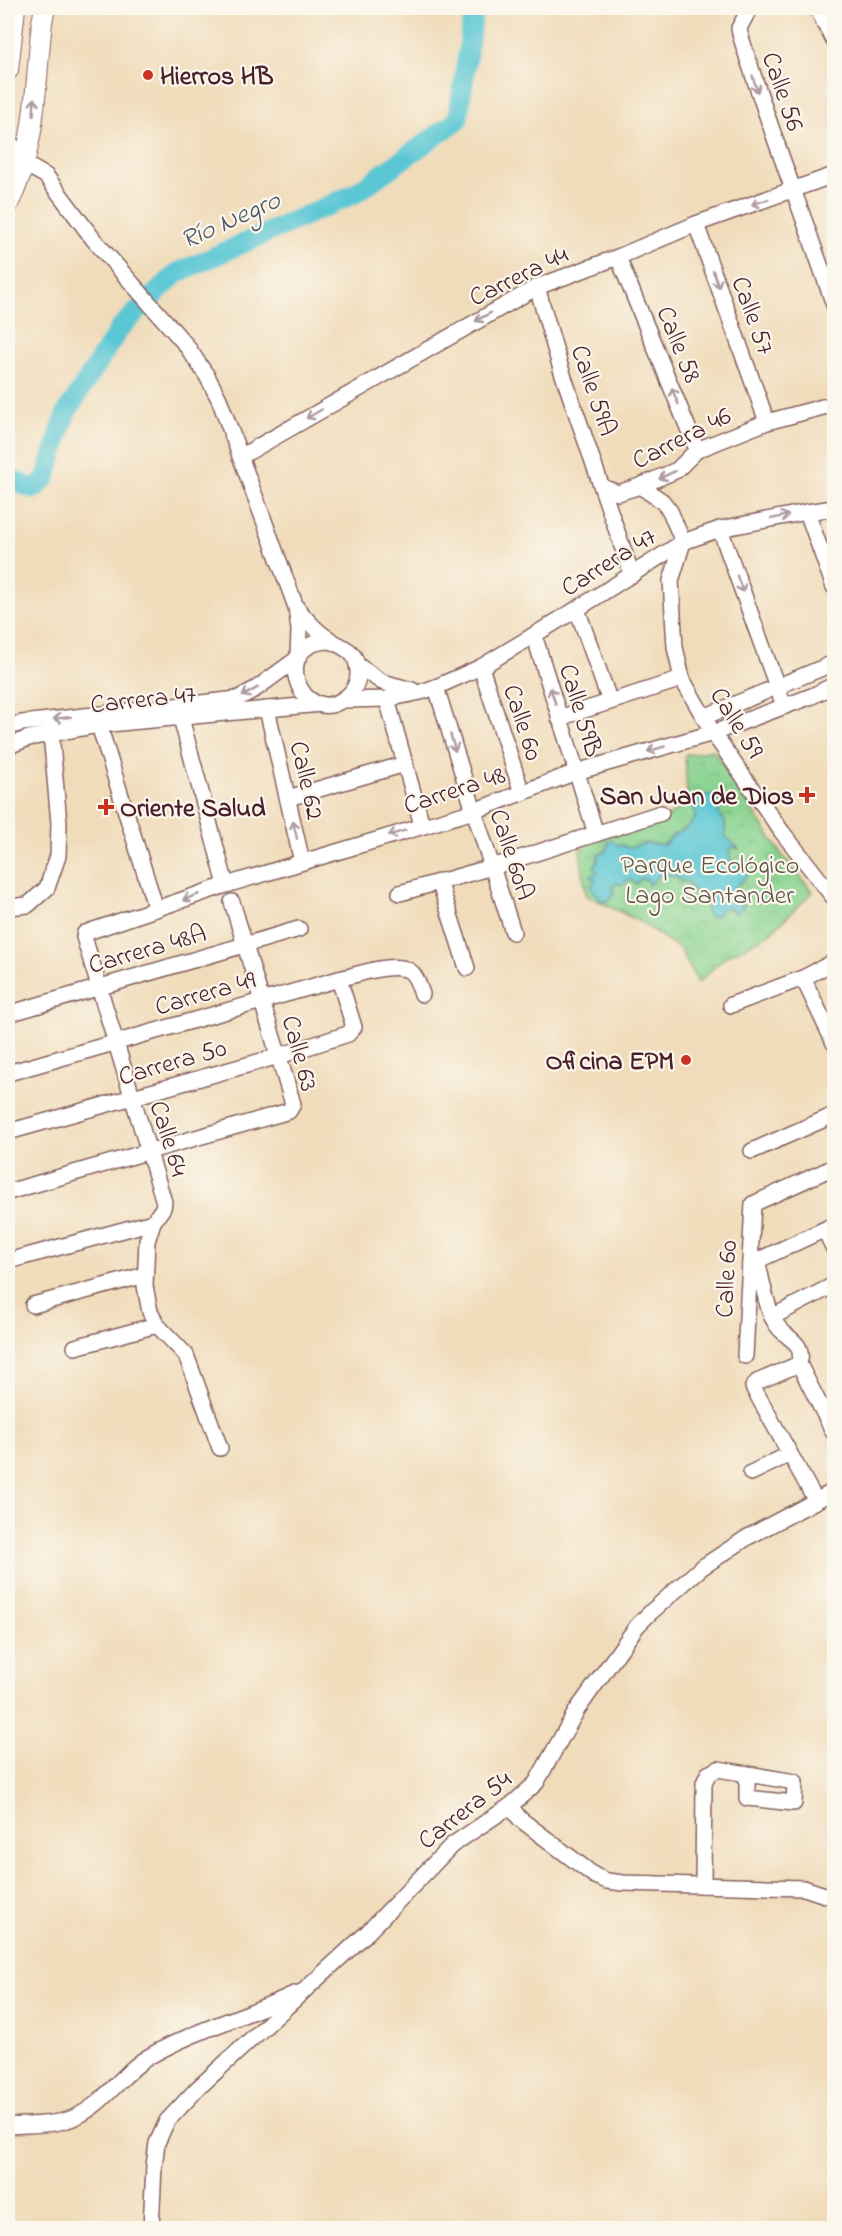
<svg xmlns="http://www.w3.org/2000/svg" width="842" height="2236" font-family="'Indie Flower',sans-serif">
<defs>
<pattern id="park-crowns" width="20" height="18" patternUnits="userSpaceOnUse" patternTransform="scale(1.5)"><rect width="20" height="18" fill="#89d390"/><path d="M2 6a3 3 0 1 1 6 0M12 15a3 3 0 1 1 6 0" fill="none" stroke="#78b57c"/></pattern>
</defs>
<rect width="100%" height="100%" fill="#fbf7ec"/>
<filter id="ink" filterUnits="userSpaceOnUse"><feTurbulence type="fractalNoise" baseFrequency=".0167" numOctaves="2"/><feDisplacementMap in="SourceGraphic" scale="12" xChannelSelector="R" yChannelSelector="G"/><feConvolveMatrix kernelMatrix="1 2 1 2 8 2 1 2 1" color-interpolation-filters="sRGB"/></filter>
<filter id="wash" filterUnits="userSpaceOnUse"><feTurbulence type="fractalNoise" baseFrequency=".008" numOctaves="4" result="noise"/><feDisplacementMap in="SourceGraphic" scale="24" xChannelSelector="R" yChannelSelector="G"/><feGaussianBlur stdDeviation="1.35" result="paint"/><feColorMatrix in="noise" values="0 0 0 0 0 0 0 0 0 0 0 0 0 0 0 0 0 1.4 0 .05"/><feComposite in="paint" operator="in"/></filter>
<g filter="url(#wash)">
<rect width="100%" height="100%" fill="#f0dcba"/>
<path fill="url(#park-crowns)" stroke="#6a795e" stroke-width="1.5" d="M 713,750 L 784,858 L 813,892 L 769,934 L 725,957 L 698,983 L 680,949 L 639,921 L 586,895 L 580,850 L 592,842 L 661,821 L 684,805 L 687,792 L 685,755 Z"/>
<path fill="#5bc7d4" stroke="#527380" stroke-width="1.5" d="M 717,794 L 719,813 L 725,822 L 725,836 L 739,849 L 732,847 L 729,849 L 730,859 L 747,873 L 747,876 L 732,890 L 744,906 L 735,914 L 731,909 L 723,907 L 715,917 L 711,917 L 706,912 L 707,905 L 702,900 L 701,892 L 695,895 L 687,881 L 680,881 L 677,876 L 669,876 L 665,870 L 649,885 L 647,879 L 641,879 L 636,884 L 630,879 L 621,885 L 617,883 L 613,886 L 614,894 L 608,901 L 602,901 L 591,887 L 595,880 L 591,876 L 597,872 L 594,866 L 598,861 L 598,854 C 605,853 609,849 608,842 L 613,841 L 617,845 L 620,844 L 628,848 L 646,843 L 664,845 L 673,835 L 686,829 L 695,819 L 695,811 L 691,805 L 693,796 Z"/>
<g fill="none" stroke-linecap="round" stroke-linejoin="round">
<path stroke="#5bc7d4" stroke-width="20" d="M 8,476 L 13,480 L 34,489 L 46,478 L 66,413 L 120,328 L 177,273 L 354,194 L 458,120 L 474,8"/>
</g>
</g>
<g filter="url(#ink)">
<g fill="none" stroke-linecap="round" stroke-linejoin="round">
<g stroke="#84615d" stroke-width="18">
<g id="minor">
<path d="M 750,8 L 739,28 L 740,34 C 768,125 803,214 834,305"/>
<path d="M 817,8 L 834,41"/>
<path d="M 696,224 L 767,422"/>
<path d="M 618,257 L 697,450"/>
<path d="M 537,287 L 561,369 L 632,575"/>
<path d="M 240,457 L 537,287 L 618,257 L 696,224 L 834,175"/>
<path d="M 640,486 L 662,501 L 670,511 L 683,542 L 671,581 L 675,647 L 682,679 L 713,733 L 782,832 L 834,898"/>
<path d="M 602,487 L 618,493 L 640,486 L 677,470 L 697,450 L 767,422 L 834,404"/>
<path d="M 807,512 L 834,587"/>
<path d="M 720,529 L 784,706"/>
<path d="M 296,607 C 306,619 316,631 329,639 C 343,649 356,648 358,671 C 359,681 354,692 345,698 C 302,731 266,641 331,641"/>
<path d="M 577,609 L 610,702"/>
<path d="M 534,635 L 596,834"/>
<path d="M 357,665 L 382,682 L 412,690"/>
<path d="M 481,667 L 522,793"/>
<path d="M 436,687 L 474,811 L 513,932"/>
<path d="M 387,699 L 422,825"/>
<path d="M 343,700 L 387,699 L 421,692 L 436,687 L 481,667 L 577,609 L 683,542 L 720,529 L 807,512 L 834,508"/>
<path d="M 267,709 L 302,862"/>
<path d="M 704,717 L 834,663"/>
<path d="M 181,718 L 226,885"/>
<path d="M 559,718 L 682,679"/>
<path d="M 99,725 L 156,909"/>
<path d="M 8,727 L 22,723 L 237,699 L 257,688 L 298,658 L 299,630 L 296,607 L 219,399 L 207,376 L 186,345 L 94,240 L 46,176 L 25,164"/>
<path d="M 8,746 L 29,738 L 99,725 L 321,704"/>
<path d="M 288,798 L 405,764"/>
<path d="M 439,881 L 467,968"/>
<path d="M 400,893 L 492,867 L 661,813"/>
<path d="M 8,907 L 28,905 L 47,888 L 58,856 L 59,823 L 51,733"/>
<path d="M 803,978 L 834,1043"/>
<path d="M 731,1005 L 803,978 L 834,962"/>
<path d="M 8,1014 L 299,929"/>
<path d="M 8,1073 L 339,979 C 356,975 392,962 408,970 C 416,974 419,986 422,994"/>
<path d="M 8,1132 L 279,1056 L 348,1034 L 354,1027 L 339,979"/>
<path d="M 752,1151 L 834,1115"/>
<path d="M 8,1192 L 289,1111 L 293,1104 L 232,902"/>
<path d="M 825,1230 L 834,1249"/>
<path d="M 8,1261 L 153,1222"/>
<path d="M 757,1261 C 762,1278 766,1309 776,1324 C 786,1340 806,1341 799,1364"/>
<path d="M 750,1264 L 834,1225"/>
<path d="M 33,1305 L 145,1275"/>
<path d="M 772,1317 L 834,1285"/>
<path d="M 75,1347 L 157,1325"/>
<path d="M 745,1356 L 753,1204 L 834,1167"/>
<path d="M 799,1364 L 757,1382 L 753,1387 L 816,1501"/>
<path d="M 799,1364 L 834,1433"/>
<path d="M 220,1448 L 186,1355 L 157,1325 L 150,1312 L 145,1286 L 147,1241 L 153,1222 L 163,1208 L 164,1202 L 84,937 L 85,933 L 226,885 L 474,811 L 576,772 L 713,733 L 812,696 L 834,685"/>
<path d="M 751,1473 L 790,1454"/>
<path d="M 510,1806 L 520,1819 L 595,1876 L 607,1881 L 623,1883 L 804,1888 L 834,1898"/>
<path d="M 703,1885 L 704,1783 L 708,1774 L 718,1769 L 795,1782 L 794,1803 L 747,1798 L 747,1774"/>
<path d="M 8,2126 C 27,2124 48,2126 67,2120 C 102,2110 121,2072 150,2056 C 195,2030 247,2016 294,1994"/>
<path d="M 151,2228 L 154,2166 L 157,2143 L 167,2121 L 197,2089 L 368,1932 L 452,1845 L 510,1806 L 536,1783 L 577,1710 L 637,1626 L 651,1612 L 701,1568 L 748,1537 L 834,1491"/>
</g>
</g>
<g stroke="#84615d" stroke-width="22">
<g id="major">
<path d="M 8,70 L 15,8"/>
<path d="M 8,144 L 25,164"/>
<path d="M 8,204 C 37,149 35,83 42,22 L 45,8"/>
</g>
</g>
<use href="#minor" stroke="#fff" stroke-width="15"/>
<use href="#major" stroke="#fff" stroke-width="20"/>
</g>
<defs><path id="oneway-shaft" d="M-6 0H5M1.5-3L5.5 0L1.5 3" fill="none" stroke-width="1.6" stroke-linecap="round" stroke-linejoin="round" transform="scale(1.5)"/></defs>
<g stroke="#ae9aa0">
<use href="#oneway-shaft" transform="translate(755 84) rotate(73)"/>
<use href="#oneway-shaft" transform="translate(34 107) rotate(-86)"/>
<use href="#oneway-shaft" transform="translate(760 202) rotate(161)"/>
<use href="#oneway-shaft" transform="translate(716 279) rotate(70)"/>
<use href="#oneway-shaft" transform="translate(483 317) rotate(151)"/>
<use href="#oneway-shaft" transform="translate(675 396) rotate(-112)"/>
<use href="#oneway-shaft" transform="translate(314 414) rotate(150)"/>
<use href="#oneway-shaft" transform="translate(667 475) rotate(155)"/>
<use href="#oneway-shaft" transform="translate(780 517) rotate(-12)"/>
<use href="#oneway-shaft" transform="translate(740 584) rotate(70)"/>
<use href="#oneway-shaft" transform="translate(250 692) rotate(151)"/>
<use href="#oneway-shaft" transform="translate(553 696) rotate(-107)"/>
<use href="#oneway-shaft" transform="translate(62 718) rotate(173)"/>
<use href="#oneway-shaft" transform="translate(453 743) rotate(73)"/>
<use href="#oneway-shaft" transform="translate(656 749) rotate(164)"/>
<use href="#oneway-shaft" transform="translate(295 830) rotate(-103)"/>
<use href="#oneway-shaft" transform="translate(397 833) rotate(163)"/>
<use href="#oneway-shaft" transform="translate(191 897) rotate(160)"/>
</g>
</g>
<g fill="#c8321e" stroke="#fbf7ec" stroke-width="2">
<circle cx="148" cy="75" r="6"/>
<path d="M804 786h6v6h6v6h-6v6h-6v-6h-6v-6h6z"/>
<path d="M103 798h6v6h6v6h-6v6h-6v-6h-6v-6h6z"/>
<circle cx="686" cy="1060" r="6"/>
</g>
<g text-anchor="middle" stroke-width="4.5" stroke-linejoin="round" paint-order="stroke">
<g font-size="26" font-weight="bold" fill="#4a1f2b" stroke="#fbf7ec" text-anchor="start">
<text x="160" y="84">Hierros HB</text>
<text x="794" y="804" text-anchor="end">San Juan de Dios</text>
<text x="120" y="816">Oriente Salud</text>
<text x="674" y="1069" text-anchor="end">Oficina EPM</text>
</g>
<g font-size="26" fill="#4a1f2b" stroke="#fbf7ec">
<text transform="translate(784 91) rotate(71)" y="9">Calle 56</text>
<text transform="translate(518 275) rotate(-26)" y="9">Carrera 44</text>
<text transform="translate(754 315) rotate(70)" y="9">Calle 57</text>
<text transform="translate(680 344) rotate(68)" y="9">Calle 58</text>
<text transform="translate(595 390) rotate(71)" y="9">Calle 59A</text>
<text transform="translate(681 437) rotate(-27)" y="9">Carrera 46</text>
<text transform="translate(608 561) rotate(-32)" y="9">Carrera 47</text>
<text transform="translate(143 698) rotate(-6)" y="9">Carrera 47</text>
<text transform="translate(582 710) rotate(73)" y="9">Calle 59B</text>
<text transform="translate(524 722) rotate(72)" y="9">Calle 60</text>
<text transform="translate(738 722) rotate(58)" y="9">Calle 59</text>
<text transform="translate(308 780) rotate(77)" y="9">Calle 62</text>
<text transform="translate(454 789) rotate(-18)" y="9">Carrera 48</text>
<text transform="translate(513 854) rotate(72)" y="9">Calle 60A</text>
<text transform="translate(147 948) rotate(-16)" y="9">Carrera 48A</text>
<text transform="translate(205 992) rotate(-16)" y="9">Carrera 49</text>
<text transform="translate(301 1053) rotate(75)" y="9">Calle 63</text>
<text transform="translate(172 1061) rotate(-16)" y="9">Carrera 50</text>
<text transform="translate(170 1138) rotate(73)" y="9">Calle 64</text>
<text transform="translate(725 1279) rotate(-87)" y="9">Calle 60</text>
<text transform="translate(464 1809) rotate(-38)" y="9">Carrera 54</text>
</g>
<g font-size="26" fill="#5d5549" stroke="#fbf7ec">
<text x="710" y="873">Parque Ecológico<tspan x="710" dy="30">Lago Santander</tspan></text>
</g>
<g font-size="27" font-style="italic" fill="#505a66" stroke="#fbf7ec">
<text transform="translate(230 219) rotate(-24)" y="9">Río Negro</text>
</g>
</g>
<rect width="842" height="2236" fill="none" stroke="#fbf7ec" stroke-width="30"/>
</svg>
